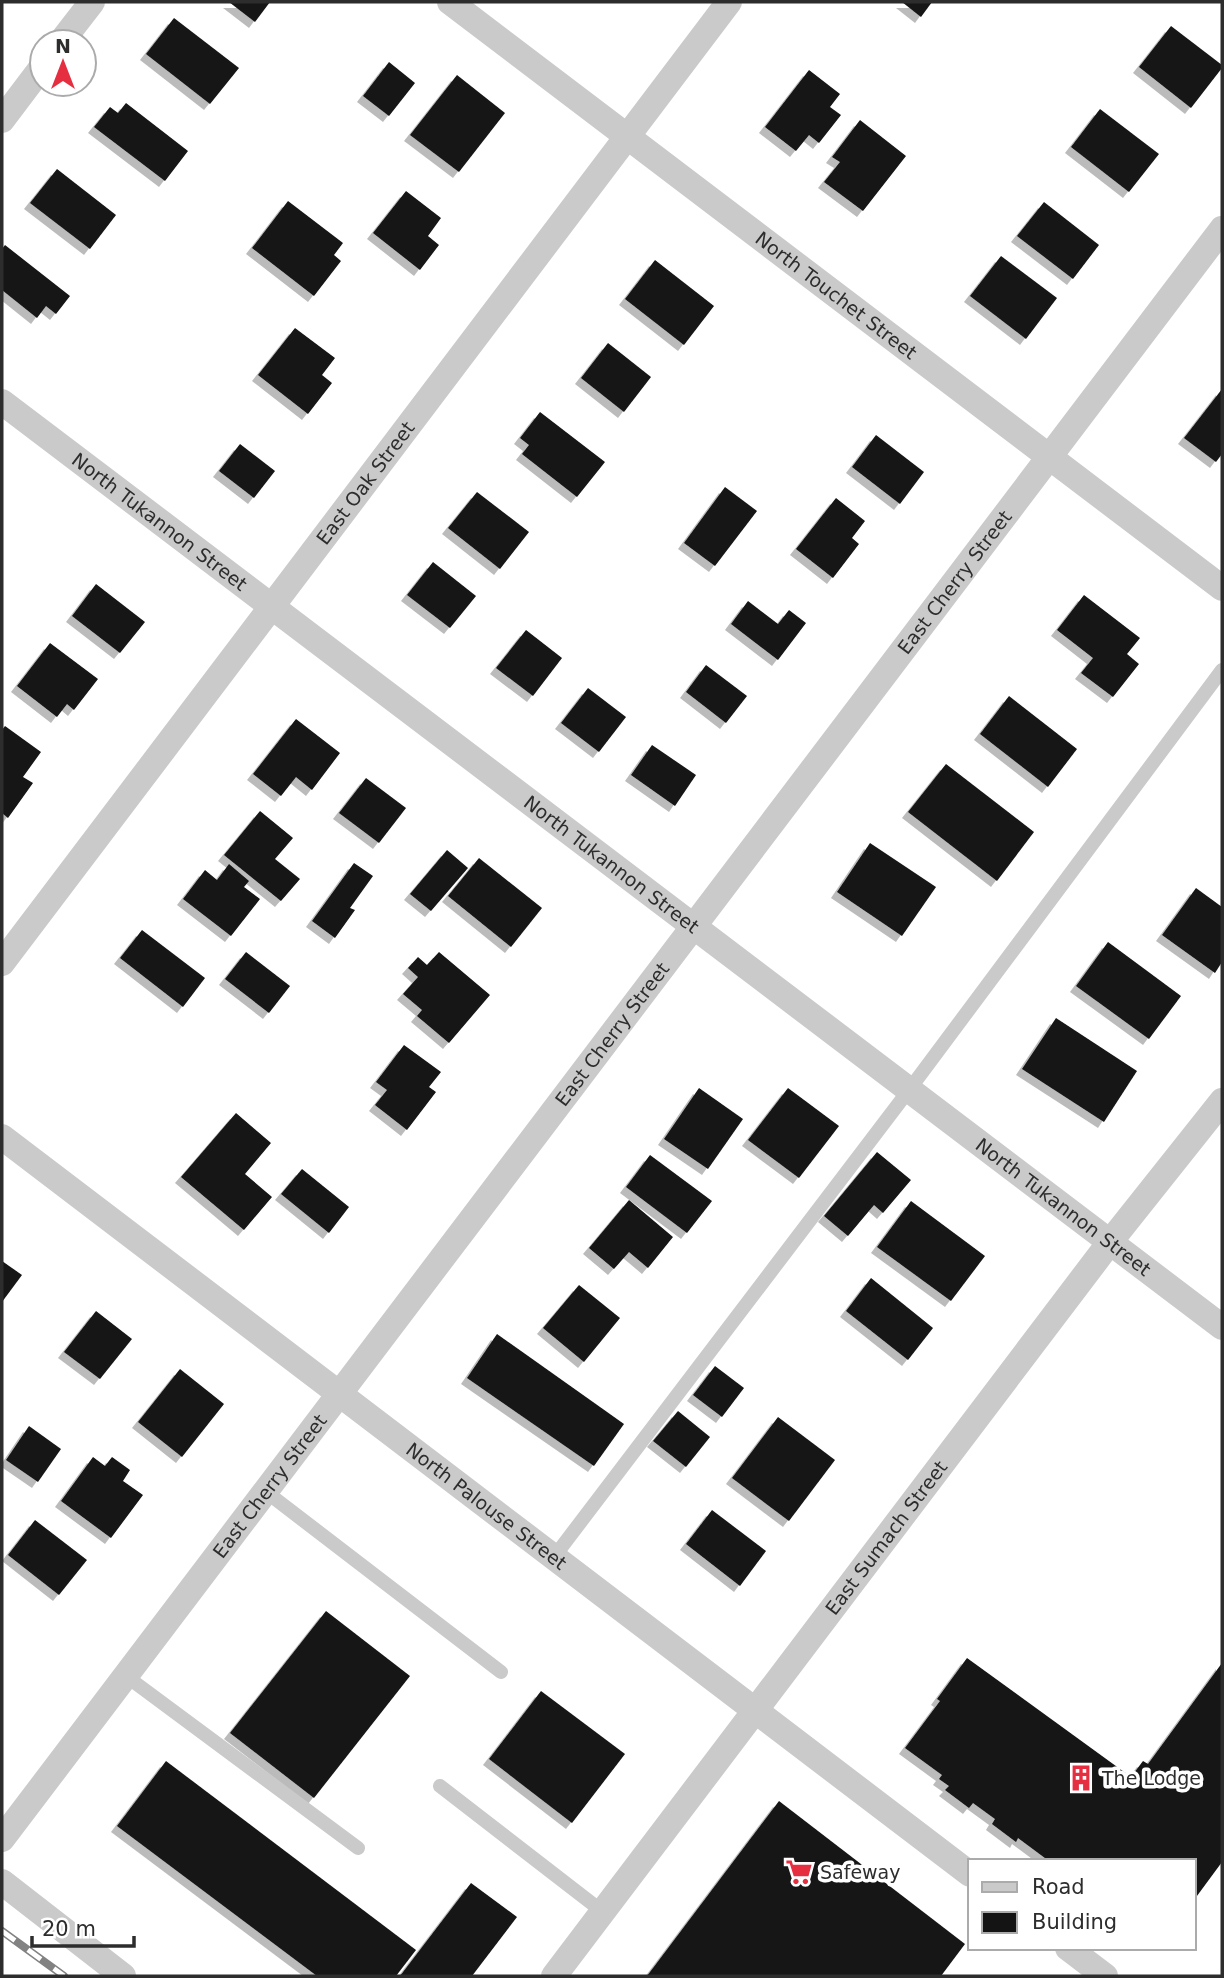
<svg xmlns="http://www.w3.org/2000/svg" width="1224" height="1978" font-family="'DejaVu Sans',sans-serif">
<defs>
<filter id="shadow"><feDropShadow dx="-6" dy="6" stdDeviation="0" flood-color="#0004"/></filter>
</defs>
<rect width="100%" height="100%" fill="#fff"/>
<g fill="#141414" filter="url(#shadow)">
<path d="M 229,2 L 270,2 L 255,22 Z"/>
<path d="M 902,2 L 932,2 L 921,17 Z"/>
<path d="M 174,18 L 239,68 L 210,104 L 146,54 Z"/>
<path d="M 1171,26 L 1222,65 L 1222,68 L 1191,108 L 1139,67 Z"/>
<path d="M 389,62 L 415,83 L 389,116 L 363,96 Z"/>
<path d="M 809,70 L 840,94 L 830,107 L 841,115 L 819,143 L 809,135 L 796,151 L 765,127 Z"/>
<path d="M 457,75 L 505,113 L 459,172 L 410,135 Z"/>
<path d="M 126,103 L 188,151 L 165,181 L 94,127 L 110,107 L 118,113 Z"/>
<path d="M 1100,109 L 1159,154 L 1129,192 L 1071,147 Z"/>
<path d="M 860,120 L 906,156 L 863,211 L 824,182 L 840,162 L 832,157 Z"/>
<path d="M 57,169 L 116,215 L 90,249 L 30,203 Z"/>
<path d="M 406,191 L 441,218 L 428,236 L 439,245 L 420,270 L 373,233 Z"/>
<path d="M 288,201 L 343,243 L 334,255 L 341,261 L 314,296 L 252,248 Z"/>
<path d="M 1044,202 L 1099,245 L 1073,279 L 1017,236 Z"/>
<path d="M 5,245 L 70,296 L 56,314 L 46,306 L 37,318 L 2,290 L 2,249 Z"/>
<path d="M 1001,256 L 1057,298 L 1026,339 L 970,296 Z"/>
<path d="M 655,260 L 714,306 L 684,345 L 625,299 Z"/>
<path d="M 295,328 L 335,358 L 322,375 L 332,383 L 308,414 L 258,375 Z"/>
<path d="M 608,343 L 651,377 L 624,412 L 581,378 Z"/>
<path d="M 1222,389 L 1222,454 L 1216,462 L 1184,438 Z"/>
<path d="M 540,412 L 605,462 L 577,497 L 522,454 L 529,445 L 520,438 Z"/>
<path d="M 876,435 L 924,472 L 900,504 L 852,467 Z"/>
<path d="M 240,444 L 275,471 L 254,498 L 219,471 Z"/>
<path d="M 725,487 L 757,511 L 715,566 L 684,543 Z"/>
<path d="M 477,492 L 529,532 L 500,569 L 448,528 Z"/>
<path d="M 836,498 L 865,521 L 852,538 L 859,544 L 833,578 L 796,549 Z"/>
<path d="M 433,562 L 476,596 L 450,628 L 407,595 Z"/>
<path d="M 96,584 L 145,622 L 120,653 L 72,616 Z"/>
<path d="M 1084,595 L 1140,638 L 1127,654 L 1139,664 L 1113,697 L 1081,673 L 1093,658 L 1057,630 Z"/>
<path d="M 748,601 L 778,624 L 789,610 L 806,623 L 778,660 L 731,624 Z"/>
<path d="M 526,630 L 562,658 L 533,696 L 496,668 Z"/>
<path d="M 50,643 L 98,679 L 74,710 L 67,704 L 57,717 L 17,686 Z"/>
<path d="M 706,665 L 747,696 L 726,723 L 686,692 Z"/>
<path d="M 588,688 L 626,717 L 599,752 L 561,723 Z"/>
<path d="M 1009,696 L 1077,749 L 1048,787 L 980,734 Z"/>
<path d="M 296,719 L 340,753 L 312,790 L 296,777 L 281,796 L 253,774 Z"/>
<path d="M 5,726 L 41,752 L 23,777 L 33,783 L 8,818 L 2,813 L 2,730 Z"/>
<path d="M 652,745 L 696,775 L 675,806 L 631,775 Z"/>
<path d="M 946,764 L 1034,832 L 997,881 L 908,812 Z"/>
<path d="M 366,778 L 406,808 L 379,843 L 339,813 Z"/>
<path d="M 260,811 L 293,838 L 275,859 L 300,879 L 281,901 L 224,855 Z"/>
<path d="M 870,843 L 936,887 L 902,936 L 837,892 Z"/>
<path d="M 447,850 L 468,868 L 431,911 L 410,894 Z"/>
<path d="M 479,858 L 542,908 L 511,947 L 448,896 Z"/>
<path d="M 354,863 L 373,876 L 350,908 L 355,910 L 335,938 L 312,921 Z"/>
<path d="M 229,864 L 249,881 L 244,887 L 260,899 L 231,936 L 183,899 L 205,870 L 217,880 Z"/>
<path d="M 1196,888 L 1222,907 L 1222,962 L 1215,973 L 1162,935 Z"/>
<path d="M 142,930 L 205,978 L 183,1007 L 120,958 Z"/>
<path d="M 1108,942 L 1181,996 L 1149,1039 L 1076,986 Z"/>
<path d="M 246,952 L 290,986 L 269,1013 L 225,979 Z"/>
<path d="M 439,952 L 490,995 L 449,1043 L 417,1016 L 422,1010 L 403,994 L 418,977 L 408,968 L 418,957 L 427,965 Z"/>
<path d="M 1056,1018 L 1137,1071 L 1104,1122 L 1022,1069 Z"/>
<path d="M 404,1045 L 441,1072 L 429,1087 L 436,1092 L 407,1130 L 375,1105 L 387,1090 L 376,1082 Z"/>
<path d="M 699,1088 L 743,1119 L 708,1169 L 664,1139 Z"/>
<path d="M 788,1088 L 839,1126 L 799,1178 L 748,1140 Z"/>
<path d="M 236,1113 L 271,1143 L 245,1174 L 272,1197 L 244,1230 L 181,1177 Z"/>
<path d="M 877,1152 L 911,1180 L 883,1213 L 874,1205 L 848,1236 L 824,1216 Z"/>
<path d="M 650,1155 L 712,1201 L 687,1233 L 626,1187 Z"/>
<path d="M 302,1169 L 349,1207 L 329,1233 L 281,1194 Z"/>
<path d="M 629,1200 L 673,1237 L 648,1268 L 629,1252 L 614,1269 L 589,1248 Z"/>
<path d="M 911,1201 L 985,1256 L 951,1301 L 877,1247 Z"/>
<path d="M 2,1261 L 22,1275 L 2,1302 Z"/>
<path d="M 871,1278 L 933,1328 L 908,1360 L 846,1311 Z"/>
<path d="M 579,1285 L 620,1318 L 584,1362 L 543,1328 Z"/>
<path d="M 96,1311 L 132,1339 L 100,1379 L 64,1352 Z"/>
<path d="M 497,1334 L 624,1424 L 594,1466 L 467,1378 Z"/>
<path d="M 715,1366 L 744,1388 L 722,1417 L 693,1395 Z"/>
<path d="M 180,1369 L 224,1404 L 182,1457 L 138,1422 Z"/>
<path d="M 678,1411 L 710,1437 L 686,1467 L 653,1441 Z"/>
<path d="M 778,1417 L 835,1460 L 789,1521 L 732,1478 Z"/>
<path d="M 29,1426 L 61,1449 L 38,1482 L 6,1460 Z"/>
<path d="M 93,1457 L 105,1466 L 112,1457 L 130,1470 L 123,1481 L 143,1495 L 111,1538 L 61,1501 Z"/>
<path d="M 712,1510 L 766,1551 L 740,1586 L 686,1544 Z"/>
<path d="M 35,1520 L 87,1560 L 59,1595 L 8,1555 Z"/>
<path d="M 326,1611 L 410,1676 L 314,1798 L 230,1733 Z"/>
<path d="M 967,1658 L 1131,1777 L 1143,1761 L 1148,1764 L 1222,1663 L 1222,1862 L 1194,1900 L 1194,1861 L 1049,1861 L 1018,1838 L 1016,1842 L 992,1824 L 995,1819 L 973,1803 L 969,1808 L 945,1790 L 949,1786 L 939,1779 L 942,1775 L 905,1748 L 940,1701 L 937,1699 Z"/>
<path d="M 541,1691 L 625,1754 L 572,1823 L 489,1759 Z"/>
<path d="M 166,1761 L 416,1950 L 396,1976 L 317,1976 L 117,1826 Z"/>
<path d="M 779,1801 L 965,1944 L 941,1976 L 647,1976 Z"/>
<path d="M 471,1883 L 517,1917 L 472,1976 L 400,1976 Z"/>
</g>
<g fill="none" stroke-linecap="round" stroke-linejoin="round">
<g stroke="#cacaca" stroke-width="14">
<path d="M 265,1491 L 501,1672"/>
<path d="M 554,1557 L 909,1090 L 1222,670"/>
<path d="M 126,1676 L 358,1848"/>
<path d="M 440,1786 L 603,1912"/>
</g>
<g stroke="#cacaca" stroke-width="26">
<path id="s1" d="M 450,2 L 1222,588"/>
<path d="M 61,42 L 92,2"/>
<path d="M 2,120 L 42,67"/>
<path id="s2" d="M 2,402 L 1222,1327"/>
<path id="s3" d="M 2,963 L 729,2"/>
<path id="s4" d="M 2,1137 L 970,1874"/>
<path id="s5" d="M 2,1839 L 1222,229"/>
<path d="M 2,1882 L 123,1976"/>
<path d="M 1068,1948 L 1105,1976"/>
<path id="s6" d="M 554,1976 L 1110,1242 L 1222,1101"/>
</g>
<g stroke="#828282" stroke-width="8">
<path id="rail" d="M 2,1931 L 64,1976"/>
</g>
<use href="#rail" stroke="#fff" stroke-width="5" stroke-dasharray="16" stroke-linecap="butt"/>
</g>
<defs>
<g id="building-bare" transform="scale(2.1)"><path d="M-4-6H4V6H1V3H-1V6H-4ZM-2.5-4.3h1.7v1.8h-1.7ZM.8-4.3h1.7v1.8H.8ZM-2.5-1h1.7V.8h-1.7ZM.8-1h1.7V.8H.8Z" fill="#e62e41" stroke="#fff" stroke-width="2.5" paint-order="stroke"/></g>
<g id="supermarket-bare" transform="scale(2.1)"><path d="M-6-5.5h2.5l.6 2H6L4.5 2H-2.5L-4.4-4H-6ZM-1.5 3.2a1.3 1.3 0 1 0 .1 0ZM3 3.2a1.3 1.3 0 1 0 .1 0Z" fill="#e62e41" stroke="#fff" stroke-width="2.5" paint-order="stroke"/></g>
</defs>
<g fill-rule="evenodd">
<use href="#building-bare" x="1081" y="1778"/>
<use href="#supermarket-bare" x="799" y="1872"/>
</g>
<g text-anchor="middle" stroke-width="7" stroke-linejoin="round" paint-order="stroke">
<g font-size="19" fill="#2d2d2d" stroke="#fff">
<text dy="7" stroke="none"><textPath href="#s1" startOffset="485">North Touchet Street</textPath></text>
<text dy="7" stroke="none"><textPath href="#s3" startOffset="602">East Oak Street</textPath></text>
<text dy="7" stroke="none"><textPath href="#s2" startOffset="198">North Tukannon Street</textPath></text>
<text dy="7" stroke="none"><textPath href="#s5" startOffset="1577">East Cherry Street</textPath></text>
<text dy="7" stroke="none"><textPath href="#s2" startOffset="765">North Tukannon Street</textPath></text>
<text dy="7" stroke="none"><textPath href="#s5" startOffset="1010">East Cherry Street</textPath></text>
<text dy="7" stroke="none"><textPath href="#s2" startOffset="1332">North Tukannon Street</textPath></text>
<text dy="7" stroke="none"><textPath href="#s5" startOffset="443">East Cherry Street</textPath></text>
<text dy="7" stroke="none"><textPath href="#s4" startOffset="609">North Palouse Street</textPath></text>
<text dy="7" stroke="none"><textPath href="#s6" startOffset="550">East Sumach Street</textPath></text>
</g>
<g font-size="19" fill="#2d2d2d" stroke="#fff" text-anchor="start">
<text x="1102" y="1785">The Lodge</text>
<text x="820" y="1879">Safeway</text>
</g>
</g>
<rect width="1224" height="1978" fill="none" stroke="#2d2d2d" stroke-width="7"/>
<rect x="968" y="1859" width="228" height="91" fill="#ffffff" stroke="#ababab" stroke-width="2"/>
<rect x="982" y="1882" width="35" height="10" fill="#cacaca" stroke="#ababab" stroke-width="2"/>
<text x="1032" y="1894" font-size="21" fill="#2d2d2d">Road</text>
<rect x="982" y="1912" width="35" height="21" fill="#141414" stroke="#ababab" stroke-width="2"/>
<text x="1032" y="1929" font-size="21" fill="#2d2d2d">Building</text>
<g transform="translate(63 63)"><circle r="33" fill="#ffffff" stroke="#ababab" stroke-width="2"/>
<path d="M0-5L12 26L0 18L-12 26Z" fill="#e62e41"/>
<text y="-10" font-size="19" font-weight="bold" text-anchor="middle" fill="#2d2d2d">N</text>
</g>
<path d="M32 1936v10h102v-10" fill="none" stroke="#2d2d2d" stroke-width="3.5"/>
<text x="42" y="1936" font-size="21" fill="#2d2d2d" stroke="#ffffff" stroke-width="5" paint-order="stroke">20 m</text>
</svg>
